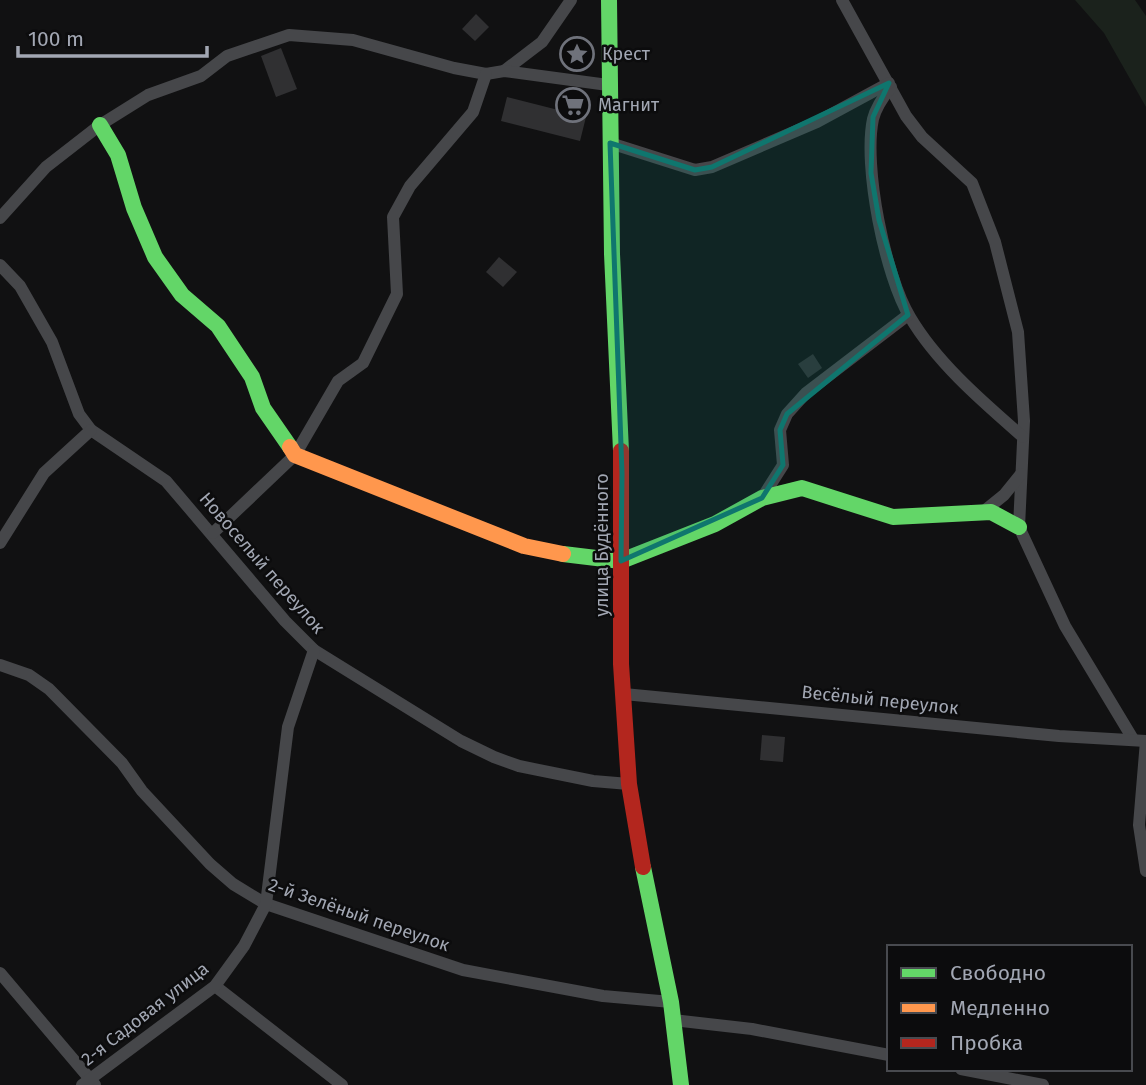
<svg xmlns="http://www.w3.org/2000/svg" width="1146" height="1085" font-family="'Fira Sans',sans-serif">
<rect width="100%" height="100%" fill="#111112"/>
<g fill="#1b221c">
<path d="M 1075,0 L 1135,0 L 1146,16 L 1146,107 L 1104,33 Z"/>
<circle cx="575" cy="54" r="15"/>
</g>
<g fill="#303032">
<path d="M 476,14 L 489,27 L 475,41 L 462,29 Z"/>
<path d="M 281,48 L 297,89 L 276,97 L 261,56 Z"/>
<path d="M 507,97 L 586,117 L 580,141 L 501,121 Z"/>
<path d="M 499,257 L 517,272 L 503,287 L 486,272 Z"/>
<path d="M 813,354 L 822,368 L 808,378 L 798,364 Z"/>
<path d="M 762,735 L 785,737 L 783,762 L 760,760 Z"/>
</g>
<g fill="none" stroke-linecap="round" stroke-linejoin="round">
<g stroke="#46474a" stroke-width="12">
<path d="M 842,0 L 906,116 L 922,137 L 972,183 L 995,242 L 1018,332 L 1024,421 L 1019,527 L 1065,626 L 1133,739"/>
<path d="M 504,71 L 542,42 L 571,0"/>
<path d="M 891,87 C 883,97 876,107 873,119 C 863,166 885,276 910,317 C 937,363 983,402 1023,437"/>
<path d="M 610,143 L 695,170 L 712,167 L 817,122 L 889,83"/>
<path d="M 0,218 L 46,167 L 100,125 L 148,95 L 201,76 L 227,56 L 289,35 L 353,40 L 454,68 L 486,74 L 504,71 L 608,85"/>
<path d="M 0,265 L 20,286 L 52,342 L 79,414 L 91,430 L 166,481 L 285,621 L 314,650 L 461,741 L 494,757 L 519,766 L 593,781 L 629,784"/>
<path d="M 762,498 L 783,465 L 780,430 L 787,414 L 806,393 L 908,315"/>
<path d="M 983,512 L 1004,495 L 1021,474"/>
<path d="M 213,533 L 295,455 L 338,381 L 363,363 L 397,294 L 393,217 L 410,186 L 473,112 L 486,74"/>
<path d="M 0,543 L 44,473 L 91,430"/>
<path d="M 0,665 L 29,675 L 49,689 L 122,763 L 142,791 L 210,864 L 233,884 L 266,904 L 463,970 L 603,996 L 671,1002"/>
<path d="M 624,694 L 1059,736 L 1146,741"/>
<path d="M 1146,741 L 1139,825 L 1146,871"/>
<path d="M 0,973 L 95,1085"/>
<path d="M 215,986 L 342,1085"/>
<path d="M 673,1020 L 752,1029 L 889,1055"/>
<path d="M 961,1069 L 1043,1085"/>
<path d="M 82,1085 L 215,986 L 244,946 L 266,904 L 288,727 L 314,650"/>
</g>
<g stroke="#63d668" stroke-width="16">
<path d="M 609,0 L 612,254 L 621,451"/>
<path d="M 100,125 L 118,155 L 134,208 L 155,257 L 182,295 L 218,326 L 252,377 L 263,408 L 290,447"/>
<path d="M 563,554 L 621,561 L 715,524 L 762,498 L 802,488 L 893,517 L 991,512 L 1019,527"/>
<path d="M 643,867 L 671,1002 L 681,1085"/>
</g>
<path stroke="#ff974d" stroke-width="16" d="M 290,447 L 295,455 L 524,546 L 563,554"/>
<path stroke="#b3261e" stroke-width="16" d="M 621,451 L 621,664 L 629,784 L 643,867"/>
</g>
<path fill="#0f766e" fill-opacity="0.2" stroke="#0f766e" stroke-width="5" stroke-linejoin="round" d="M 889,83 L 873,117 L 871,173 L 879,220 L 908,315 L 787,414 L 780,430 L 783,465 L 762,498 L 621,561 L 622,473 L 610,143 L 695,170 L 712,167 Z"/>
<defs>
<g id="sight-ring" transform="scale(1.75)"><circle r="9.5" fill="#0c0c0d" stroke="#6f727b" stroke-width="1.5"/><path d="M0-6L1.8-2.2L6-1.7L2.9 1.2L3.7 5.4L0 3.3L-3.7 5.4L-2.9 1.2L-6-1.7L-1.8-2.2Z" fill="#6f727b"/></g>
<g id="supermarket-ring" transform="scale(1.75)"><circle r="9.5" fill="#0c0c0d" stroke="#6f727b" stroke-width="1.5"/><path d="M-6-5.5h2.5l.6 2H6L4.5 2H-2.5L-4.4-4H-6ZM-1.5 3.2a1.3 1.3 0 1 0 .1 0ZM3 3.2a1.3 1.3 0 1 0 .1 0Z" fill="#6f727b"/></g>
</defs>
<g fill-rule="evenodd">
<use href="#sight-ring" x="577" y="54"/>
<use href="#supermarket-ring" x="573" y="105"/>
</g>
<g text-anchor="middle" stroke-width="5" stroke-linejoin="round" paint-order="stroke">
<g font-size="18" fill="#a2a7b3" stroke="#0c0c0d" text-anchor="start">
<text x="602" y="60">Крест</text>
<text x="598" y="111">Магнит</text>
</g>
<g font-size="18" fill="#a2a7b3" stroke="#0c0c0d">
<text transform="translate(602 545) rotate(-90)" y="6">улица Будённого</text>
<text transform="translate(262 563) rotate(49)" y="6">Новоселый переулок</text>
<text transform="translate(880 700) rotate(6)" y="6">Весёлый переулок</text>
<text transform="translate(359 915) rotate(19)" y="6">2-й Зелёный переулок</text>
<text transform="translate(145 1014) rotate(-38)" y="6">2-я Садовая улица</text>
</g>
</g>
<rect x="887" y="945" width="245" height="126" fill="#0c0c0d" stroke="#484a4f" stroke-width="2"/>
<rect x="901" y="968" width="35" height="10" fill="#63d668" stroke="#484a4f" stroke-width="2"/>
<text x="950" y="980" font-size="21" fill="#a2a7b3">Свободно</text>
<rect x="901" y="1003" width="35" height="10" fill="#ff974d" stroke="#484a4f" stroke-width="2"/>
<text x="950" y="1015" font-size="21" fill="#a2a7b3">Медленно</text>
<rect x="901" y="1038" width="35" height="10" fill="#b3261e" stroke="#484a4f" stroke-width="2"/>
<text x="950" y="1050" font-size="21" fill="#a2a7b3">Пробка</text>
<path d="M18 46v10h189v-10" fill="none" stroke="#a2a7b3" stroke-width="3.5"/>
<text x="28" y="46" font-size="21" fill="#a2a7b3" stroke="#0c0c0d" stroke-width="5" paint-order="stroke">100 m</text>
</svg>
